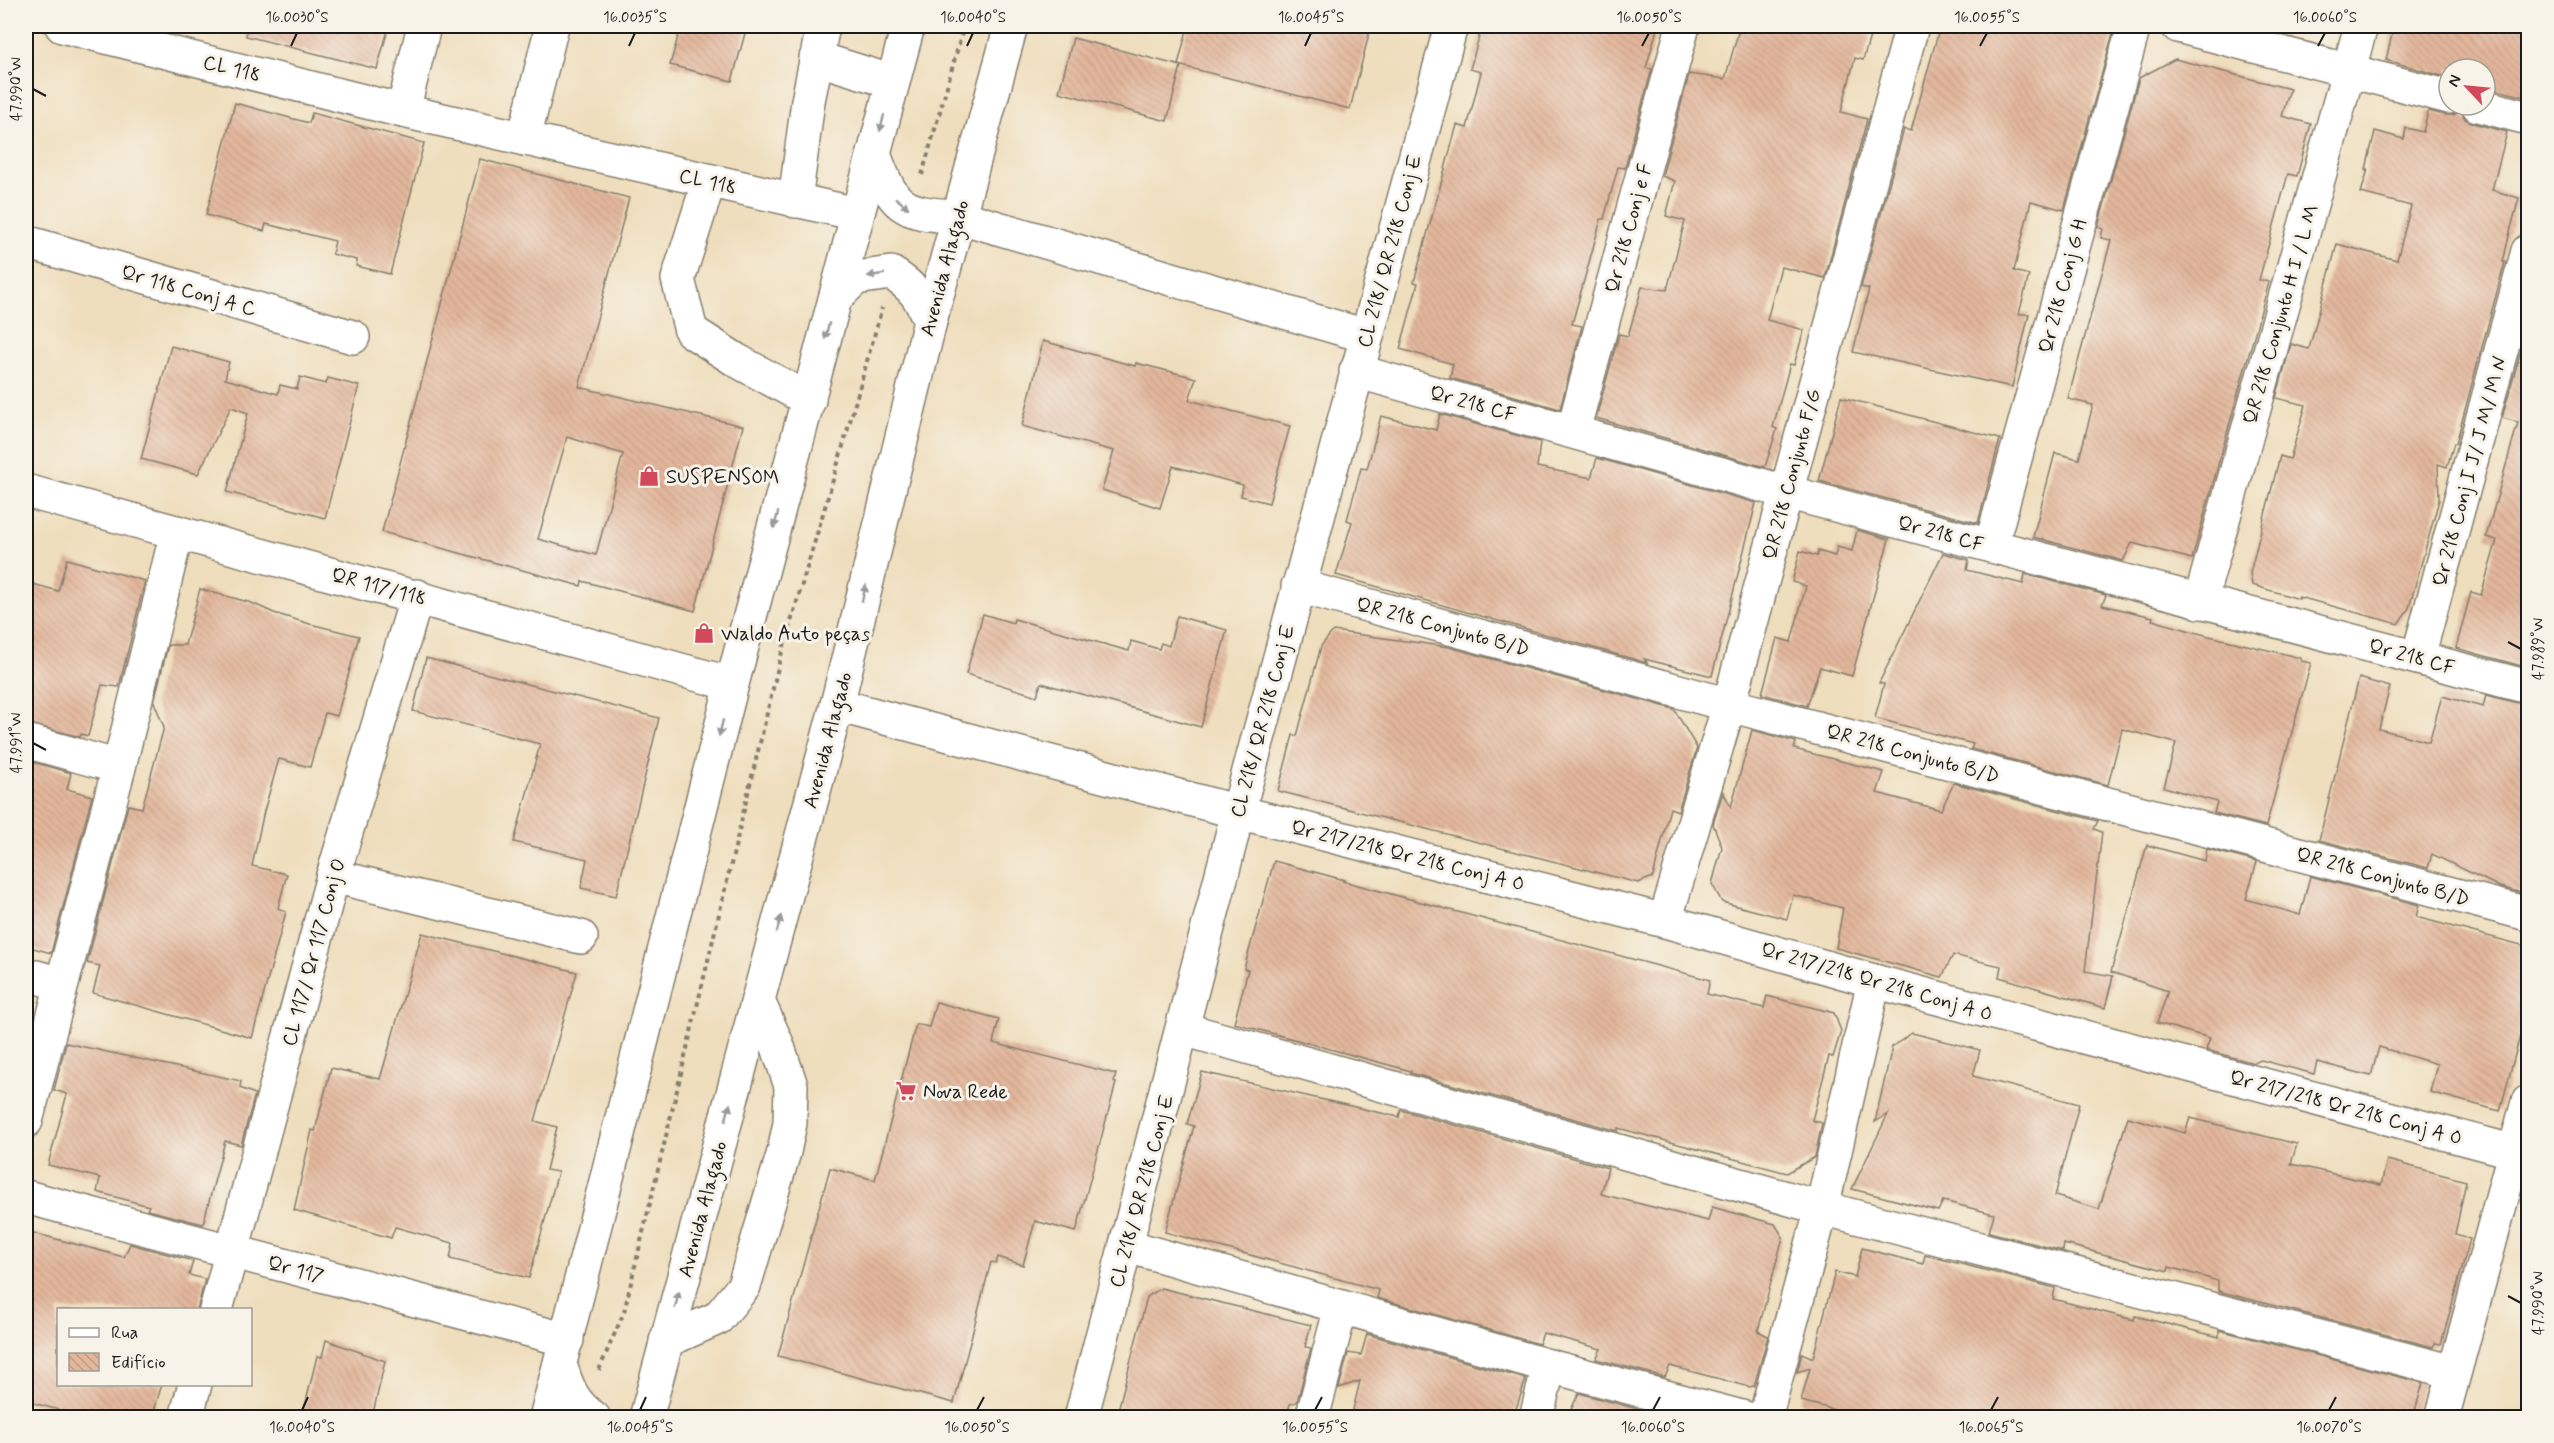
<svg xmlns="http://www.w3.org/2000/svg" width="2554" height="1443" font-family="Mynerve,sans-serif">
<defs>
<pattern id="building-back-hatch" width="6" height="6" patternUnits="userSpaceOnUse" patternTransform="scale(1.5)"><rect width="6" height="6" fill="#e3b79c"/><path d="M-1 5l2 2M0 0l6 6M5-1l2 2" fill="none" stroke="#c29d86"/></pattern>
</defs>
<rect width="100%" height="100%" fill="#f7f3e8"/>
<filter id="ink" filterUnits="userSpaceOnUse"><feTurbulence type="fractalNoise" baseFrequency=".0167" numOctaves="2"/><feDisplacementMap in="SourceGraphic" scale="12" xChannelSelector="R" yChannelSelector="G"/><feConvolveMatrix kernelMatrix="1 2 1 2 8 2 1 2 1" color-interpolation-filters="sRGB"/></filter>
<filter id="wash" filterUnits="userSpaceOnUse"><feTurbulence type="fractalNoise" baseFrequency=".008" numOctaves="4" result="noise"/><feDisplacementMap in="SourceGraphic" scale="24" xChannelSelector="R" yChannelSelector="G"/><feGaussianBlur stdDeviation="1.35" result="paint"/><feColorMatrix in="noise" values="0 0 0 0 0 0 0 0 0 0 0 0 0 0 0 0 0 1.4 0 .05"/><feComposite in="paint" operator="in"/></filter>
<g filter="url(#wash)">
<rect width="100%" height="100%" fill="#efdebd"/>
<g id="blocks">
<g fill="url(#building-back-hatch)" fill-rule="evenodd">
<path d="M 247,26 L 389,26 L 377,69 L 246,36 Z"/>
<path d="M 681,26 L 747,26 L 732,81 L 670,65 Z"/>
<path d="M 1188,26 L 1371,26 L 1350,109 L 1178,65 Z"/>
<path d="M 1482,26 L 1658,26 L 1646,68 L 1652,69 L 1625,168 L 1618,167 L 1604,219 L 1601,219 L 1572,324 L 1582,326 L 1560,409 L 1450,378 L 1453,364 L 1400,349 L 1418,283 L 1414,282 L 1457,125 L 1467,128 L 1481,72 L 1470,69 Z"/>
<path d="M 1740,26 L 1873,26 L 1863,60 L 1855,58 L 1841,112 L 1867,119 L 1825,278 L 1781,267 L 1767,320 L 1804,330 L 1794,365 L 1790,364 L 1773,427 L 1777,429 L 1765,467 L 1596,418 L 1619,334 L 1628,336 L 1642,287 L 1667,290 L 1685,221 L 1666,216 L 1675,181 L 1662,176 L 1689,74 L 1725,79 Z"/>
<path d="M 1940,26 L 2115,26 L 2064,210 L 2031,201 L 2014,271 L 2029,275 L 2019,314 L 2029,314 L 2012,387 L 1853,352 L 1869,289 L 1861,287 L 1904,129 L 1911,131 Z"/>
<path d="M 2394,26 L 2529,26 L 2529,98 L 2485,87 L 2485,69 L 2449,69 L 2449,78 L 2386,60 Z"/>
<path d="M 1073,38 L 1181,66 L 1167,121 L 1059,92 Z"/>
<path d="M 2175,59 L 2290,89 L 2282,116 L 2311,124 L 2297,176 L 2288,174 L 2259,280 L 2269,282 L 2192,559 L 2132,543 L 2123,561 L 2033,537 L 2055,453 L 2079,459 L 2093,405 L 2068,399 L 2111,240 L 2101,238 L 2103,229 L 2098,227 L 2139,78 Z"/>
<path d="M 235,103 L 309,123 L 312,113 L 424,143 L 390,274 L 356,266 L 357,260 L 332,254 L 335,241 L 266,224 L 264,231 L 206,215 Z"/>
<path d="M 2428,111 L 2445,115 L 2453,115 L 2461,111 L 2465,119 L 2473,123 L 2507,132 L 2492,190 L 2519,198 L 2510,232 L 2503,262 L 2505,262 L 2456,443 L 2454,443 L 2447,467 L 2438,464 L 2439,500 L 2409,608 L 2398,624 L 2299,597 L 2299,599 L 2252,585 L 2250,573 L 2280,456 L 2290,459 L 2306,405 L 2276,398 L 2291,344 L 2309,349 L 2337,244 L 2397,260 L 2411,206 L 2361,193 L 2368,169 L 2366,169 L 2375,131 L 2404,139 L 2406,128 L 2423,132 Z"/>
<path d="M 480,159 L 629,198 L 579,387 L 743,426 L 695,611 L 582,581 L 581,586 L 382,532 ZM 567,437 L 623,454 L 596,555 L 538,539 Z"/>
<path d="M 2529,321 L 2529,668 L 2456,648 L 2471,592 L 2481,595 L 2497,540 L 2486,537 L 2518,422 L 2502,418 Z"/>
<path d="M 1043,341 L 1135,366 L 1136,363 L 1196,378 L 1189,400 L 1290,426 L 1269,503 L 1241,496 L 1243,485 L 1173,466 L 1160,508 L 1102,490 L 1114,451 L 1022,426 Z"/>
<path d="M 171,346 L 229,362 L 225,379 L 278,394 L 280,385 L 297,389 L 300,377 L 326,384 L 328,378 L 359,386 L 325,518 L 227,492 L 248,413 L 231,407 L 198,474 L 141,459 Z"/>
<path d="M 1841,397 L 2000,439 L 1978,523 L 1819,481 Z"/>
<path d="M 1440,414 L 1540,442 L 1537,467 L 1591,478 L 1597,458 L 1756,503 L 1712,676 L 1644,659 L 1647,663 L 1336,575 L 1352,522 L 1347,520 L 1361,468 L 1367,469 L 1381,416 L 1436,430 Z"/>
<path d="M 1857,530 L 1889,539 L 1852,676 L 1820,667 L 1807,706 L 1762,694 L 1777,638 L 1791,642 L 1806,586 L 1792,582 L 1800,551 L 1817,556 L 1818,551 L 1835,556 L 1837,547 L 1852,551 Z"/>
<path d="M 1943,553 L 1969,560 L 1967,570 L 2023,584 L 2025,574 L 2106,595 L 2102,605 L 2153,617 L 2152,620 L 2205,635 L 2301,658 L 2301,661 L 2311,663 L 2266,826 L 2214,813 L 2217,802 L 2164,787 L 2176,743 L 2122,729 L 2108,785 L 1971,749 L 1973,744 L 1875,718 L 1884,684 L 1879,683 Z"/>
<path d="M 67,559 L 145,581 L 119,687 L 102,685 L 88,736 L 81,734 L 80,737 L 26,723 L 26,582 L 58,591 Z"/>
<path d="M 200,589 L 252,603 L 274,613 L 310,624 L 359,636 L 337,716 L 325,713 L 310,767 L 279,759 L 264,811 L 252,866 L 287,874 L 278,908 L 286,912 L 252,1038 L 93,993 L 100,966 L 87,963 L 128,805 L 142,808 L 164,727 L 154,702 L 168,645 L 185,645 Z"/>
<path d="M 983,614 L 1013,623 L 1014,619 L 1129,651 L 1131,641 L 1159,649 L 1161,643 L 1169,646 L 1177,616 L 1227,630 L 1201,727 L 1041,683 L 1037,696 L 966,674 Z"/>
<path d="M 1333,631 L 1449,647 L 1674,709 L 1697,748 L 1678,811 L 1670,808 L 1653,877 L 1638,883 L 1278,791 L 1293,735 L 1297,736 L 1321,646 Z"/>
<path d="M 426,658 L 659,718 L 616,896 L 581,888 L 587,859 L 514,842 L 540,744 L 413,711 Z"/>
<path d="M 2359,678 L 2390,687 L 2379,729 L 2429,742 L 2442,696 L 2483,707 L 2486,695 L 2526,705 L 2523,720 L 2529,721 L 2529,895 L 2500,887 L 2432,854 L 2428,868 L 2319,840 Z"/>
<path d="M 1752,730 L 1796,742 L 1794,749 L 1884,772 L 1877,793 L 1941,810 L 1954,783 L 2098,821 L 2094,829 L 2102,832 L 2085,971 L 2113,976 L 2105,1008 L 1999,977 L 2001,966 L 1953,955 L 1942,977 L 1836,948 L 1843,908 L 1793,895 L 1787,919 L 1722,902 L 1712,884 L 1722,847 L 1713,824 L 1723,792 L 1731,807 Z"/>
<path d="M 26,760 L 71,773 L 67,789 L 92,796 L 51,953 L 26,946 Z"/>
<path d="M 2147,845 L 2205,861 L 2207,849 L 2257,862 L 2246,899 L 2300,915 L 2310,876 L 2419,905 L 2416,917 L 2529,947 L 2529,1026 L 2523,1025 L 2500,1111 L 2430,1092 L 2437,1064 L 2379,1047 L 2371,1076 L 2317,1062 L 2314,1074 L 2261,1060 L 2254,1063 L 2206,1050 L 2210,1038 L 2157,1023 L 2168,991 L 2111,972 Z"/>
<path d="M 1274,861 L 1344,880 L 1343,881 L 1710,980 L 1707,994 L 1764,1008 L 1767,996 L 1834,1013 L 1841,1031 L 1833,1057 L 1829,1056 L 1812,1120 L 1822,1123 L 1815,1157 L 1787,1173 L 1618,1128 L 1618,1131 L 1410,1073 L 1411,1071 L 1234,1023 L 1248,970 L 1244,969 Z"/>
<path d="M 422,933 L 577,972 L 535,1121 L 557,1127 L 546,1170 L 558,1172 L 529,1278 L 450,1259 L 453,1243 L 395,1227 L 391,1238 L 294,1210 L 312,1130 L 315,1131 L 331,1068 L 380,1079 Z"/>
<path d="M 936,1002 L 999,1019 L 993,1043 L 1116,1074 L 1114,1082 L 1116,1083 L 1076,1232 L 1035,1221 L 1023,1265 L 998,1257 L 996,1263 L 991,1262 L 954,1403 L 778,1356 L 830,1168 L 875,1180 L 916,1024 L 929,1027 Z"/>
<path d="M 1912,1033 L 1980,1050 L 1973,1076 L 2079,1104 L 2055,1196 L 2099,1209 L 2128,1117 L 2185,1133 L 2190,1118 L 2297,1144 L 2291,1164 L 2381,1185 L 2387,1160 L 2466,1181 L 2455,1235 L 2470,1239 L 2441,1344 L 2435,1343 L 2433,1347 L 2218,1291 L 2218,1281 L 2169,1267 L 2168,1271 L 2064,1244 L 2063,1251 L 1989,1232 L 1994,1214 L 1943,1201 L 1938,1211 L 1852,1189 L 1888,1114 L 1875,1122 L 1892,1047 Z"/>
<path d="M 66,1043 L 241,1081 L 240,1088 L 255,1094 L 241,1145 L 225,1141 L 203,1224 L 147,1210 L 149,1206 L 97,1192 L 100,1178 L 48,1165 L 67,1094 L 54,1090 Z"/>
<path d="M 1202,1072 L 1399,1117 L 1401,1110 L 1608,1168 L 1601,1194 L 1708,1221 L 1712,1207 L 1775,1224 L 1783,1237 L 1758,1331 L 1768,1336 L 1754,1386 L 1750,1387 L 1670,1366 L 1665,1377 L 1596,1359 L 1601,1349 L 1543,1333 L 1539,1344 L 1377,1298 L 1379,1290 L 1165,1232 L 1194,1126 L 1187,1124 Z"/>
<path d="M 26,1231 L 124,1257 L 130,1244 L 193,1261 L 189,1275 L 205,1279 L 197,1310 L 58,1310 L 58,1384 L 162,1384 L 152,1418 L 87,1418 L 26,1401 Z"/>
<path d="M 1862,1248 L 1923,1264 L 1925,1255 L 1981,1269 L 2055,1288 L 2053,1299 L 2134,1320 L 2135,1316 L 2219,1337 L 2219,1330 L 2423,1383 L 2413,1418 L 1866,1418 L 1801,1401 L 1810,1368 L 1797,1372 L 1802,1353 L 1813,1358 L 1835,1272 L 1855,1277 Z"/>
<path d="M 1161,1288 L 1311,1325 L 1305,1347 L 1311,1348 L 1297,1402 L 1290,1404 L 1286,1418 L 1116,1418 L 1147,1297 Z"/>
<path d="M 1367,1334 L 1526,1379 L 1513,1418 L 1351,1418 L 1360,1381 L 1339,1388 L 1348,1353 L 1361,1355 Z"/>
<path d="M 326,1340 L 385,1361 L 372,1418 L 302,1418 L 317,1356 L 322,1357 Z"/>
<path d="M 1579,1393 L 1648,1412 L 1646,1418 L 1567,1418 Z"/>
</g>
</g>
</g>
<g filter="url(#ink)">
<use href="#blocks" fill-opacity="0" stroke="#867d6c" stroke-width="1.5"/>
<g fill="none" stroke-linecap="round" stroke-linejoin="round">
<g stroke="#867d6c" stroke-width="36">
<g id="minor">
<path d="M 62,26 L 403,111 L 857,214"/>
<path d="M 2178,26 L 2449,97"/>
<path d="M 816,58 L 893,82"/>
<path d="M 2478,105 L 2528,118"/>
<path d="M 403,111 L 424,26"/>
<path d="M 524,139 L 552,26"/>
<path d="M 709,181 L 678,279 L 691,331 L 736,360 L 809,400"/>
<path d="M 795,201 L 808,101 L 823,26"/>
<path d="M 957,216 L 1366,336"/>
<path d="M 26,242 L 353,337"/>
<path d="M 1356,371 L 1786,492 L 2528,687"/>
<path d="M 1573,431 L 1683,26"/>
<path d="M 26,491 L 732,684"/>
<path d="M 1991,546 L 2134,26"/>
<path d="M 1298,586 L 1729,705 L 2528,914"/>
<path d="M 2200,602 L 2361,26"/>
<path d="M 2418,657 L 2528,251"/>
<path d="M 837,705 L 1238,812 L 1665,921 L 1874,981 L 2515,1152"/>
<path d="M 26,741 L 119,767"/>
<path d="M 333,876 L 581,937"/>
<path d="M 1665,921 L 1729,705 L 1912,26"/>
<path d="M 26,974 L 61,984"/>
<path d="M 1183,1029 L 1822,1208 L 2454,1372"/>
<path d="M 26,1121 L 119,767 L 177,532"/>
<path d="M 26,1197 L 567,1340"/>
<path d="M 1127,1246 L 1549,1366 L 1745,1418"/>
<path d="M 216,1310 L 333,876 L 417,596"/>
<path d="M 666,1341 L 718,1318 L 744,1286 L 784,1152 L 790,1123 L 791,1086 L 777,1044 L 758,1001"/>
<path d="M 186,1418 L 195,1384"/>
<path d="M 1081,1418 L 1238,812 L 1451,26"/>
<path d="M 1312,1418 L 1341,1307"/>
<path d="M 1536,1418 L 1549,1366"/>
<path d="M 1765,1418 L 1822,1208 L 1874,981"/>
<path d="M 2442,1418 L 2528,1102"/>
</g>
</g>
<g stroke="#867d6c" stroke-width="36">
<g id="major">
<path d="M 874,154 C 893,206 900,214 957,216"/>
<path d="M 836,297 L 856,278 L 891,273 C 914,287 920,297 930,321"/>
<path d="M 560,1364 C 567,1387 573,1404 594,1418"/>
<path d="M 546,1418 L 732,684 L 908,26"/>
<path d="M 646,1418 L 837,705 L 930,321 L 1011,26"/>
</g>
</g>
<g stroke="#867d6c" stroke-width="4" stroke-dasharray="4.5 4.5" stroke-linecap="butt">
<path d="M 922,175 L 964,26"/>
<path d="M 599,1370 L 624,1312 L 780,659 L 843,446 L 882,308"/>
</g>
<use href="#minor" stroke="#fff" stroke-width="33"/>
<use href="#major" stroke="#fff" stroke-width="33"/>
</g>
<defs><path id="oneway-solid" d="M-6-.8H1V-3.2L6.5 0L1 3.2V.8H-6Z" transform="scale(1.5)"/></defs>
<g fill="#999">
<use href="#oneway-solid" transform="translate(882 123) rotate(104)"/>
<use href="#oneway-solid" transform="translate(902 203) rotate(39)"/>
<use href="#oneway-solid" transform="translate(876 275) rotate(172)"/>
<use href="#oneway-solid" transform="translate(827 331) rotate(105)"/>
<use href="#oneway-solid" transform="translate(776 520) rotate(105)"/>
<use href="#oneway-solid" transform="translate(864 593) rotate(-76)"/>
<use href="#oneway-solid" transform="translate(721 728) rotate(104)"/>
<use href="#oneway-solid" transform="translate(779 924) rotate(-75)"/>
<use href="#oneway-solid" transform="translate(728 1112) rotate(-75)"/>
<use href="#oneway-solid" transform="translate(677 1300) rotate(-75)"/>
</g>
</g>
<path fill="none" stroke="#1c1c1c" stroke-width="2" d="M 291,46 L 297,33M 629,46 L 635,33M 967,46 L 973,33M 1305,46 L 1311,33M 1642,46 L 1649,33M 1980,46 L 1987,33M 2318,46 L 2325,33M 33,89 L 46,96M 2508,642 L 2521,649M 33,743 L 46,750M 2508,1296 L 2521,1303M 302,1410 L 308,1397M 640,1410 L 646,1397M 977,1410 L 984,1397M 1315,1410 L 1322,1397M 1653,1410 L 1660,1397M 1991,1410 L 1998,1397M 2329,1410 L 2336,1397"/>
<defs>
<g id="shop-bare" transform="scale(1.62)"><path d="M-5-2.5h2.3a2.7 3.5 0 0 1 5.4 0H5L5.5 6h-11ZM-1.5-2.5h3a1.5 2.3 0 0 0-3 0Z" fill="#d1495b" stroke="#f7f3e8" stroke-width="2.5" paint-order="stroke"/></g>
<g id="supermarket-bare" transform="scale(1.62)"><path d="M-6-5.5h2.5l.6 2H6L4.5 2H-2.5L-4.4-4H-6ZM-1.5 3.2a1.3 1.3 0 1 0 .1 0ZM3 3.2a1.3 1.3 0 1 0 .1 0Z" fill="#d1495b" stroke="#f7f3e8" stroke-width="2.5" paint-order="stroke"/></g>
</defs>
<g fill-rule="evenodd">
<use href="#shop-bare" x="649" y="476"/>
<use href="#shop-bare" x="704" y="633"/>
<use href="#supermarket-bare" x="906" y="1091"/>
</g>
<g text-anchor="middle" stroke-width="6" stroke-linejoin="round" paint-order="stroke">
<g font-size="20" fill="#1c1c1c" stroke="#f7f3e8">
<text transform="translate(232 68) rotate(14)" y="7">CL 118</text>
<text transform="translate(708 181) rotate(13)" y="7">CL 118</text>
<text transform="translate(1628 228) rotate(-75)" y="7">Qr 218 Conj e F</text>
<text transform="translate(1389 251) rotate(-75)" y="7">CL 218/ QR 218 Conj E</text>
<text transform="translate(944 268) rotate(-75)" y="7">Avenida Alagado</text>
<text transform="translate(2062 286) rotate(-75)" y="7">Qr 218 Conj G H</text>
<text transform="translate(189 290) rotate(16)" y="7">Qr 118 Conj A C</text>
<text transform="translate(2280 314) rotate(-74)" y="7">QR 218 Conjunto H I / L M</text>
<text transform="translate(1473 403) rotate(15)" y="7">Qr 218 CF</text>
<text transform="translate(2469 471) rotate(-75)" y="7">Qr 218 Conj I J/ J M/ M N</text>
<text transform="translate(1791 474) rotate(-75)" y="7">QR 218 Conjunto F/G</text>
<text transform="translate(1941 533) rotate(15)" y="7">Qr 218 CF</text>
<text transform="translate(379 586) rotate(15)" y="7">QR 117/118</text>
<text transform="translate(1443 626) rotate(15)" y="7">QR 218 Conjunto B/D</text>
<text transform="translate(2412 656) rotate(15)" y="7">Qr 218 CF</text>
<text transform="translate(1262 721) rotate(-75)" y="7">CL 218/ QR 218 Conj E</text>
<text transform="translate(827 740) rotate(-75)" y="7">Avenida Alagado</text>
<text transform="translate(1913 753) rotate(15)" y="7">QR 218 Conjunto B/D</text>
<text transform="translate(1408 855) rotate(14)" y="7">Qr 217/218 Qr 218 Conj A O</text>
<text transform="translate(2383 876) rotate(15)" y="7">QR 218 Conjunto B/D</text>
<text transform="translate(313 952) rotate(-75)" y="7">CL 117/ Qr 117 Conj O</text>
<text transform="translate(1877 981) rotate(16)" y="7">Qr 217/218 Qr 218 Conj A O</text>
<text transform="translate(2346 1107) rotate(15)" y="7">Qr 217/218 Qr 218 Conj A O</text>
<text transform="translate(1141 1191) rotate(-75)" y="7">CL 218/ QR 218 Conj E</text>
<text transform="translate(702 1209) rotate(-75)" y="7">Avenida Alagado</text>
<text transform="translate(296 1269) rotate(15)" y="7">Qr 117</text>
</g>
<g font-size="20" fill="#1c1c1c" stroke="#f7f3e8" text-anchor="start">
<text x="666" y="483">SUSPENSOM</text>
<text x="721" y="640">Waldo Auto peças</text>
<text x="923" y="1098">Nova Rede</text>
</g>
</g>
<rect width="2554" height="1443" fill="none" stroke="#f7f3e8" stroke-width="66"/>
<rect x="57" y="1308" width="195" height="78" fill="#f7f3e8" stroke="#9f9d96" stroke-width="1.5"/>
<rect x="69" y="1328" width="30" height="9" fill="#ffffff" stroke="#9f9d96" stroke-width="1.5"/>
<text x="111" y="1338" font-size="18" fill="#1c1c1c">Rua</text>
<rect x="69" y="1353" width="30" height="18" fill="url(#building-back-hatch)" stroke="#9f9d96" stroke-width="1.5"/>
<text x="111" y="1368" font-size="18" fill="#1c1c1c">Edifício</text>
<g transform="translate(2467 87) rotate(296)"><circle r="28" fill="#f7f3e8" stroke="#9f9d96" stroke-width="1.5"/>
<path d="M0-4.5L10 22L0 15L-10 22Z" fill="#d1495b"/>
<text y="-9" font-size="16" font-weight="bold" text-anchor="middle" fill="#1c1c1c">N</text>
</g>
<rect x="33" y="33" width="2488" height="1377" fill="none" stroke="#1c1c1c" stroke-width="2"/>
<g font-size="15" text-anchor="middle" fill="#1c1c1c">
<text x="297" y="22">16.0030°S</text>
<text x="635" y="22">16.0035°S</text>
<text x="973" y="22">16.0040°S</text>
<text x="1311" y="22">16.0045°S</text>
<text x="1649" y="22">16.0050°S</text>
<text x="1987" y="22">16.0055°S</text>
<text x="2325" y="22">16.0060°S</text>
<text transform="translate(16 89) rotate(-90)" y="5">47.990°W</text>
<text transform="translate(2538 649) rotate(-90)" y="5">47.989°W</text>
<text transform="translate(16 743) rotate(-90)" y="5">47.991°W</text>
<text transform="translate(2538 1303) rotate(-90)" y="5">47.990°W</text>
<text x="302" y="1432">16.0040°S</text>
<text x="640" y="1432">16.0045°S</text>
<text x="977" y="1432">16.0050°S</text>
<text x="1315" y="1432">16.0055°S</text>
<text x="1653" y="1432">16.0060°S</text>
<text x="1991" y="1432">16.0065°S</text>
<text x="2329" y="1432">16.0070°S</text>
</g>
</svg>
